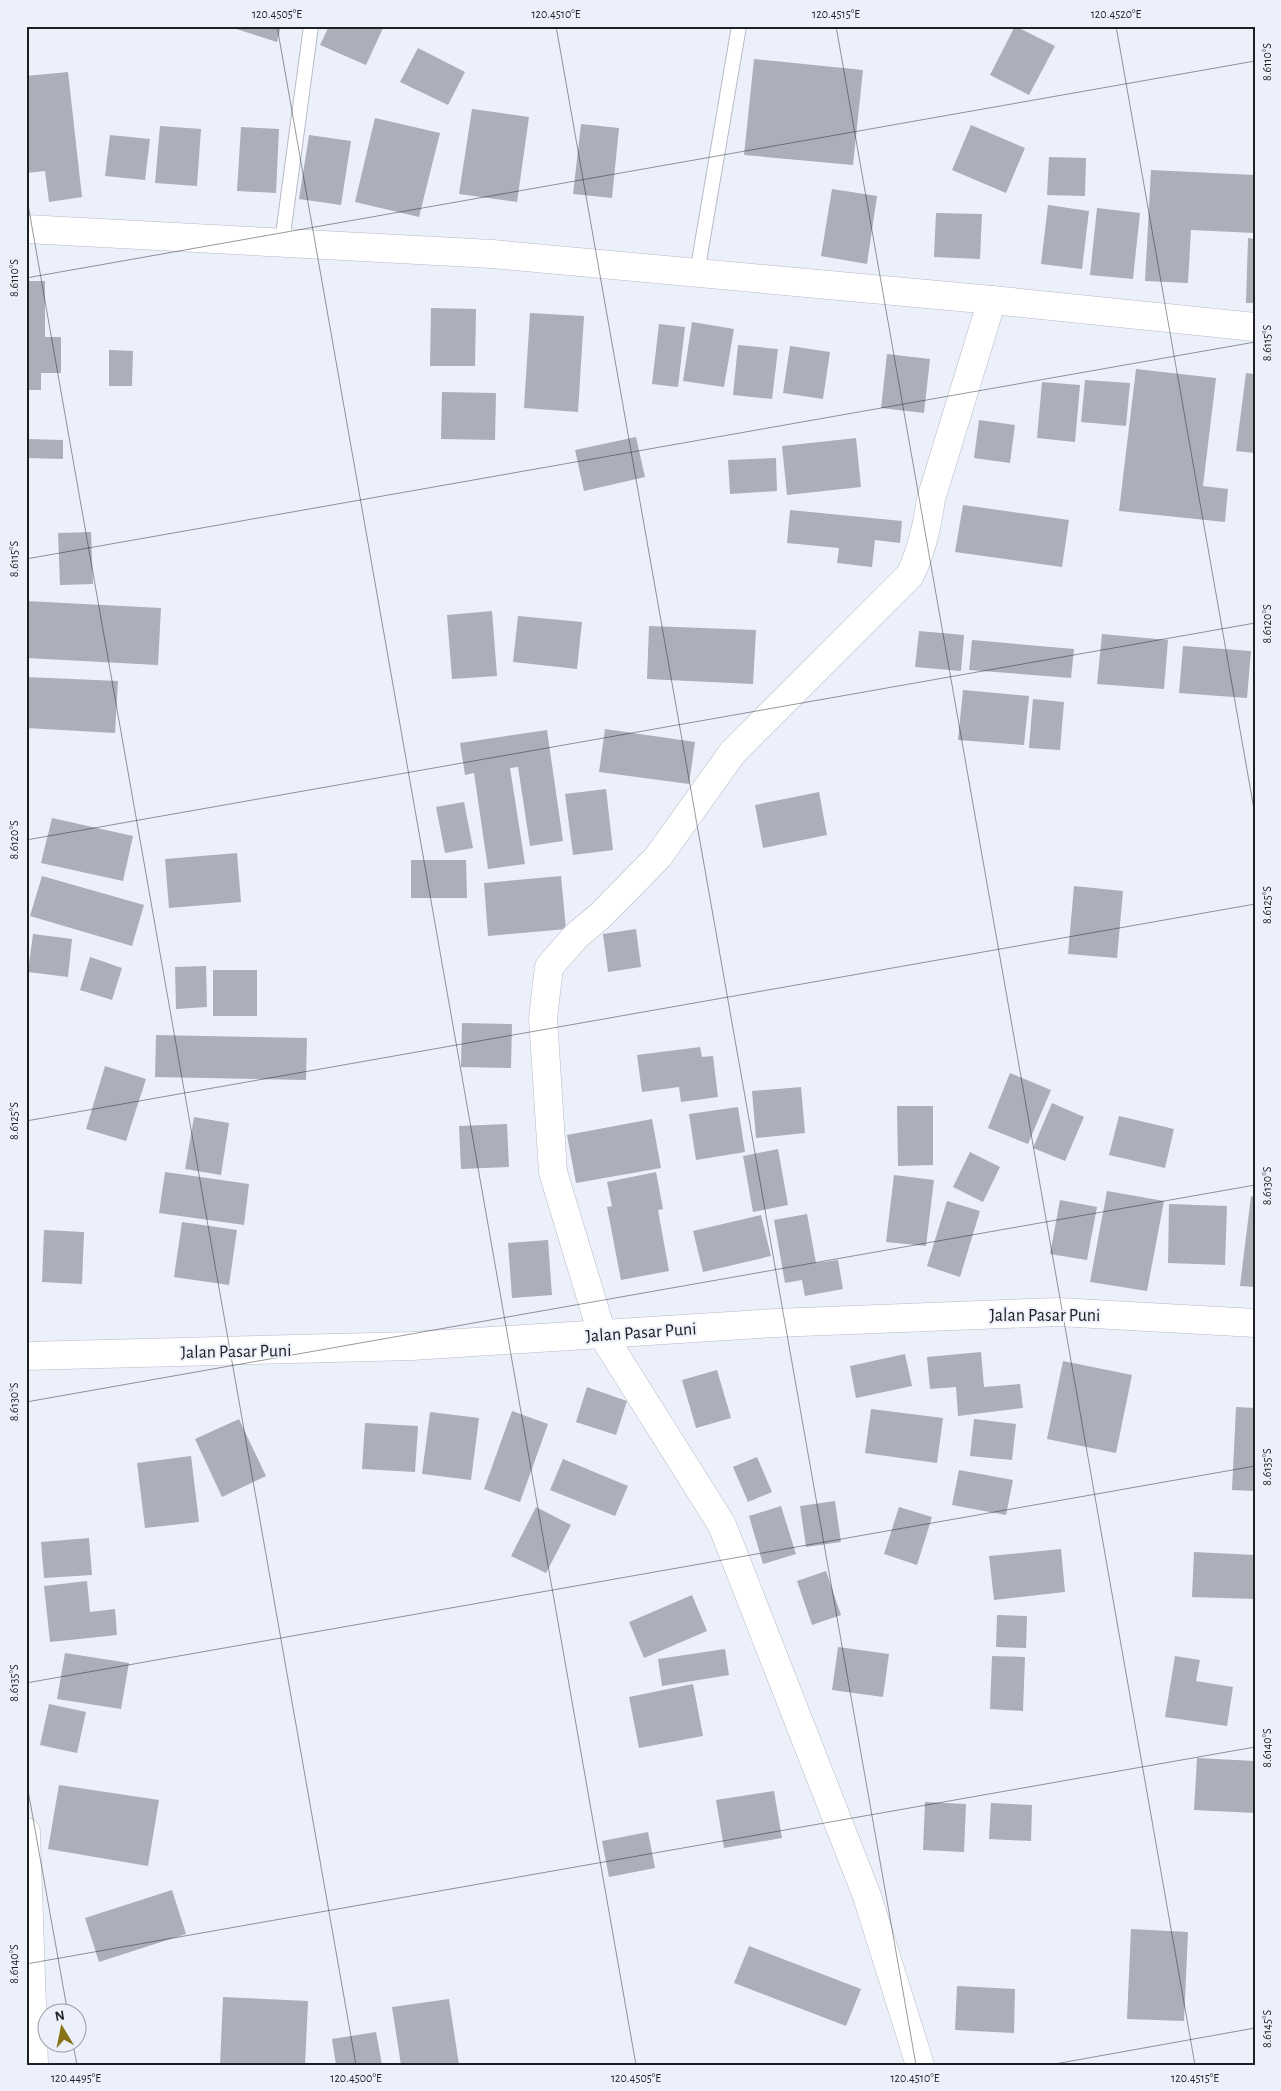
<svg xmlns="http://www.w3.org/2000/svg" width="1281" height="2091" font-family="'Alegreya Sans',sans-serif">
<rect width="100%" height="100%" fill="#ecf0fb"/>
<g fill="#acafba">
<path d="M 227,26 L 281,26 L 277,42 Z"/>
<path d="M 329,26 L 384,26 L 366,65 L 320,45 Z"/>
<path d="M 1015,26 L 1055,46 L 1029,95 L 990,75 Z"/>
<path d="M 418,48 L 465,72 L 448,105 L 400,82 Z"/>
<path d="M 754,59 L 863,70 L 853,165 L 744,155 Z"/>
<path d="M 68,72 L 82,197 L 49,202 L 45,171 L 26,173 L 26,76 Z"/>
<path d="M 472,109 L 529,117 L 517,202 L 459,194 Z"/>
<path d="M 375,118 L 440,133 L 419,217 L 355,202 Z"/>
<path d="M 581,124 L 619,128 L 612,198 L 573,194 Z"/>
<path d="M 971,125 L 1025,148 L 1006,193 L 952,170 Z"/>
<path d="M 160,126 L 201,129 L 197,186 L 155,183 Z"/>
<path d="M 241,127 L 279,129 L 276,193 L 237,191 Z"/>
<path d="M 110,135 L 150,139 L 145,180 L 105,176 Z"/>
<path d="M 309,135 L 351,141 L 341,205 L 299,199 Z"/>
<path d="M 1049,157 L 1086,158 L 1085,196 L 1047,195 Z"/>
<path d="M 1151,170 L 1255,175 L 1255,233 L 1191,230 L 1188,283 L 1145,281 Z"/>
<path d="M 832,189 L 877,196 L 867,264 L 821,256 Z"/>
<path d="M 1048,205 L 1089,211 L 1082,269 L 1041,264 Z"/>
<path d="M 1097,208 L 1140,213 L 1133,279 L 1090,275 Z"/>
<path d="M 936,213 L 982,214 L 980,259 L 934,257 Z"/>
<path d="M 1248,238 L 1255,239 L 1255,303 L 1246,303 Z"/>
<path d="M 26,281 L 45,281 L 45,337 L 61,337 L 61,373 L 41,373 L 41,390 L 26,390 Z"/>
<path d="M 431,308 L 476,309 L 475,366 L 430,366 Z"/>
<path d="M 530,313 L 584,316 L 578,412 L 524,408 Z"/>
<path d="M 692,322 L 734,329 L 724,387 L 683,381 Z"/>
<path d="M 659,324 L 685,327 L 678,387 L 652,384 Z"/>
<path d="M 738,345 L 778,349 L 772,399 L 733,395 Z"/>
<path d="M 790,346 L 830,352 L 823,399 L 783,393 Z"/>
<path d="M 109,350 L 133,351 L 132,386 L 109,386 Z"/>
<path d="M 887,354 L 930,359 L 924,413 L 881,408 Z"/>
<path d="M 1136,369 L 1216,378 L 1203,486 L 1228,489 L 1225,522 L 1119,511 Z"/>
<path d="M 1246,373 L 1255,374 L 1255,453 L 1236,451 Z"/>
<path d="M 1085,380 L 1130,383 L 1126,426 L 1081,422 Z"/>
<path d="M 1042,382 L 1080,385 L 1075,442 L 1037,438 Z"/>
<path d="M 442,392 L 496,393 L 495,440 L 441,439 Z"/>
<path d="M 979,420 L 1015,425 L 1010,463 L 974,458 Z"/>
<path d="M 636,437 L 645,477 L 584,491 L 575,450 Z"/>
<path d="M 856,438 L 861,487 L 787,495 L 782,446 Z"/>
<path d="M 27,439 L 63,440 L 63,459 L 27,458 Z"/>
<path d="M 776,458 L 777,491 L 730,494 L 728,460 Z"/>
<path d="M 963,505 L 1069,520 L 1062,567 L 955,552 Z"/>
<path d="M 790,510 L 902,521 L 900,543 L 875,540 L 872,567 L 837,563 L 839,548 L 787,543 Z"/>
<path d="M 91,532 L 93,584 L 60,585 L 58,533 Z"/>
<path d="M 26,601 L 161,608 L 158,665 L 26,658 Z"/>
<path d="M 492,611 L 497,676 L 452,679 L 447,615 Z"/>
<path d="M 518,616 L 582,622 L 577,669 L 513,662 Z"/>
<path d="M 649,626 L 756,630 L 753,684 L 647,679 Z"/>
<path d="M 919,631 L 964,635 L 961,671 L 915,667 Z"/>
<path d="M 1102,634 L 1168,640 L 1164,689 L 1097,684 Z"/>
<path d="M 972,640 L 1074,649 L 1071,678 L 969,670 Z"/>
<path d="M 1183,646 L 1251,651 L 1247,698 L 1179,693 Z"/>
<path d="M 26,677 L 118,681 L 115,733 L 26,728 Z"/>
<path d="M 963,690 L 1029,696 L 1024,745 L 958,740 Z"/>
<path d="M 1033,699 L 1064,702 L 1060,750 L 1029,748 Z"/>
<path d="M 605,729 L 695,742 L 689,784 L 599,772 Z"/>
<path d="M 547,730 L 563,841 L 530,846 L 518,767 L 510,768 L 525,864 L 488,869 L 474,773 L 465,775 L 460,743 Z"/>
<path d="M 606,789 L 613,850 L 573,855 L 565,794 Z"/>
<path d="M 819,792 L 827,835 L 763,848 L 755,805 Z"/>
<path d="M 464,802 L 473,848 L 445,853 L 436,807 Z"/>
<path d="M 52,818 L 133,836 L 123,881 L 41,863 Z"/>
<path d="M 237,853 L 241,902 L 169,908 L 165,859 Z"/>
<path d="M 411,860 L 466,860 L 467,898 L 411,898 Z"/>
<path d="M 42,876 L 144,905 L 132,946 L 30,916 Z"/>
<path d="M 561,876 L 566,929 L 488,936 L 484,883 Z"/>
<path d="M 1074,886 L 1123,891 L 1117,958 L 1068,954 Z"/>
<path d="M 636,929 L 641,967 L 608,972 L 603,934 Z"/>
<path d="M 33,934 L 72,939 L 68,977 L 28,972 Z"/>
<path d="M 90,957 L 122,968 L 112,1000 L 80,990 Z"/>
<path d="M 206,966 L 207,1007 L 176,1009 L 175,967 Z"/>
<rect x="213" y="970" width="44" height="46"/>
<path d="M 462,1023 L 512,1024 L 511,1068 L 461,1067 Z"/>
<path d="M 156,1035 L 307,1038 L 306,1080 L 155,1077 Z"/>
<path d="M 700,1047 L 702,1057 L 713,1056 L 718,1097 L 681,1102 L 679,1087 L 642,1092 L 637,1055 Z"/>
<path d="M 105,1066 L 146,1079 L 126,1141 L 86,1129 Z"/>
<path d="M 1010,1073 L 1051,1090 L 1028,1144 L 988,1128 Z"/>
<path d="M 801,1087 L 805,1133 L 756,1138 L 752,1091 Z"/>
<path d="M 1052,1103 L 1084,1117 L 1065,1161 L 1033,1148 Z"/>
<path d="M 897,1106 L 933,1106 L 933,1165 L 898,1166 Z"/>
<path d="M 738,1107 L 745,1152 L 696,1160 L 689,1114 Z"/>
<path d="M 1119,1116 L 1174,1129 L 1165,1168 L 1109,1155 Z"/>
<path d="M 194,1117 L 229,1123 L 221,1175 L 185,1169 Z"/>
<path d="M 652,1119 L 661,1168 L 576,1183 L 567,1135 Z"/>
<path d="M 507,1124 L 509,1167 L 461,1169 L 459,1126 Z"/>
<path d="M 778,1149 L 788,1205 L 753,1212 L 743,1156 Z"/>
<path d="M 970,1152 L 1000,1167 L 983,1202 L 953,1187 Z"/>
<path d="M 165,1172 L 249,1184 L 244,1225 L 159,1213 Z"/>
<path d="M 656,1172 L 663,1209 L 658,1210 L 669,1271 L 621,1280 L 607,1207 L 612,1206 L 607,1182 Z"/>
<path d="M 894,1175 L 934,1180 L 926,1246 L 886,1242 Z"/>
<path d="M 1107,1191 L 1164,1201 L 1147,1291 L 1090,1282 Z"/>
<path d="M 1251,1196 L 1255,1197 L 1255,1287 L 1240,1286 Z"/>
<path d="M 1060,1200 L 1097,1207 L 1087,1260 L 1050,1254 Z"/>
<path d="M 947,1201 L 980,1211 L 960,1277 L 927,1266 Z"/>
<path d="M 1169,1204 L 1227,1206 L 1225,1265 L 1168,1263 Z"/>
<path d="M 807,1214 L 816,1263 L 838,1260 L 843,1289 L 805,1296 L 802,1280 L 785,1283 L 774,1220 Z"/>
<path d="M 761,1215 L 771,1256 L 703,1272 L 693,1231 Z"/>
<path d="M 182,1222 L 237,1230 L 229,1285 L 174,1277 Z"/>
<path d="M 44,1230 L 84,1232 L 82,1284 L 42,1282 Z"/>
<path d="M 548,1240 L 552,1295 L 512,1298 L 508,1243 Z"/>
<path d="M 981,1352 L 984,1387 L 1020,1384 L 1023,1408 L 958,1416 L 956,1387 L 930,1389 L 927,1357 Z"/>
<path d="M 905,1354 L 912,1386 L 856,1398 L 850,1366 Z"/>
<path d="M 1063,1361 L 1132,1375 L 1116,1453 L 1047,1439 Z"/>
<path d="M 717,1370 L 731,1418 L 696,1428 L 682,1380 Z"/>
<path d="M 587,1387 L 627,1401 L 616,1435 L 576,1422 Z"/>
<path d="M 1236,1407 L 1255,1408 L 1255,1491 L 1232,1490 Z"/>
<path d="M 871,1409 L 943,1418 L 937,1463 L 865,1453 Z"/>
<path d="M 512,1411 L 548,1424 L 520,1502 L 484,1489 Z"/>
<path d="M 430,1412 L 479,1418 L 471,1480 L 422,1474 Z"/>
<path d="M 239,1419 L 266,1476 L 222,1497 L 195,1439 Z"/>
<path d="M 974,1419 L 1016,1424 L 1012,1460 L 970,1456 Z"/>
<path d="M 365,1423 L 418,1426 L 415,1472 L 362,1469 Z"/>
<path d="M 191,1456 L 199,1522 L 145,1528 L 137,1463 Z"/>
<path d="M 757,1457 L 772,1492 L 748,1502 L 733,1467 Z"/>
<path d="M 563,1459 L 628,1486 L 615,1516 L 550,1490 Z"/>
<path d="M 959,1470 L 1013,1480 L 1006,1515 L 952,1505 Z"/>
<path d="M 835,1501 L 841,1542 L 806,1547 L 800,1506 Z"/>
<path d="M 781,1506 L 796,1554 L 763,1564 L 749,1516 Z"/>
<path d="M 536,1507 L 571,1525 L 546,1573 L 511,1556 Z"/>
<path d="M 899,1507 L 932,1517 L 917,1565 L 884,1554 Z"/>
<path d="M 89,1538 L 92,1575 L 44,1578 L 41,1542 Z"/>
<path d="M 1061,1549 L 1065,1592 L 994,1600 L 989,1556 Z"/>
<path d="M 1194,1552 L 1255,1555 L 1255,1599 L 1192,1597 Z"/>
<path d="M 826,1571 L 841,1615 L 812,1625 L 797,1581 Z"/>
<path d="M 87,1581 L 90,1612 L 115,1609 L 117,1635 L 50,1642 L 44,1586 Z"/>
<path d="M 692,1595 L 707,1631 L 644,1658 L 629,1622 Z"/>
<path d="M 997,1615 L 1027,1616 L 1026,1648 L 996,1647 Z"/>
<path d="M 838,1647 L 889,1654 L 883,1697 L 832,1690 Z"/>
<path d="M 725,1649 L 729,1675 L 662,1686 L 658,1659 Z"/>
<path d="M 65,1653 L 129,1663 L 121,1709 L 57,1699 Z"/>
<path d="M 992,1656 L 1025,1657 L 1023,1711 L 990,1709 Z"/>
<path d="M 1175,1656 L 1200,1660 L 1196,1681 L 1233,1687 L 1227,1726 L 1165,1717 Z"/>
<path d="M 693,1684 L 703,1736 L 639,1748 L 629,1697 Z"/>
<path d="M 49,1704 L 86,1712 L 77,1753 L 40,1745 Z"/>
<path d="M 1197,1758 L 1255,1761 L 1255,1813 L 1194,1810 Z"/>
<path d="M 59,1785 L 159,1800 L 148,1866 L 48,1849 Z"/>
<path d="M 774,1791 L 782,1838 L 724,1848 L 716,1800 Z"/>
<path d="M 925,1802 L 966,1804 L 964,1852 L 923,1850 Z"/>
<path d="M 991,1803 L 1032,1805 L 1031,1841 L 989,1839 Z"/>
<path d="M 648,1832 L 655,1868 L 609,1877 L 602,1841 Z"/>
<path d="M 172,1890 L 186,1934 L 99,1962 L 85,1918 Z"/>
<path d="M 1131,1929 L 1188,1932 L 1184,2021 L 1127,2019 Z"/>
<path d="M 749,1946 L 861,1989 L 846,2026 L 734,1983 Z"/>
<path d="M 957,1986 L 1015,1989 L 1014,2033 L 955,2030 Z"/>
<path d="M 223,1997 L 308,2001 L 305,2065 L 220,2065 Z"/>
<path d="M 449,1999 L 459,2065 L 401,2065 L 392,2007 Z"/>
<path d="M 376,2032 L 382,2065 L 336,2065 L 332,2039 Z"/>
</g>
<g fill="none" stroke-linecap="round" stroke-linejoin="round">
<g stroke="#b7bac6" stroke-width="16">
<g id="lane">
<path d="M 282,242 L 311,26"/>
<path d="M 697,273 L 739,26"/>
</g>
</g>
<g stroke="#b7bac6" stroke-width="29">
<g id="street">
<path d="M 26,1356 L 412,1346 L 775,1323 L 1058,1312 L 1255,1323"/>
<path d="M 26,1832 L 34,2065"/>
<path d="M 920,2065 L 867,1896 L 722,1525 L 602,1334 L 553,1172 L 543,1018 L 549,967 L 576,936 L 600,916 L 658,857 L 733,752 L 910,575 C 922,550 927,526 931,499 L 992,300"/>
</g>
</g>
<g stroke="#b7bac6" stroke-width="29">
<path id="secondary" d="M 26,229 L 492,254 L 992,300 L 1255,327"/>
</g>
<use href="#lane" stroke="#fff" stroke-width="14"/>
<use href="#street" stroke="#fff" stroke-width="28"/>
<use href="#secondary" stroke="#fff" stroke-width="28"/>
</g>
<path fill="none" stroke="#1e1f23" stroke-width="1" stroke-opacity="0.45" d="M 277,26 L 636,2065M 556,26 L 916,2065M 836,26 L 1195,2065M 1116,26 L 1255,815M 26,193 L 356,2065M 26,278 L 1255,61M 26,559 L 1255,342M 26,840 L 1255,623M 26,1121 L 1255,904M 26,1402 L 1255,1185M 26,1683 L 1255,1466M 26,1779 L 68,2014M 26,1964 L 1255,1747M 73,2044 L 77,2065M 1049,2065 L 1255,2028"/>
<g text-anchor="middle" stroke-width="4" stroke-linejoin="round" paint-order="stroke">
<g font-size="18" fill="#1e1f23" stroke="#ecf0fb">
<text x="1045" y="1321">Jalan Pasar Puni</text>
<text transform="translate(641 1332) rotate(-4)" y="6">Jalan Pasar Puni</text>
<text transform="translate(236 1351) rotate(-1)" y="6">Jalan Pasar Puni</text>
</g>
</g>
<rect width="1281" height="2091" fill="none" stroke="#ecf0fb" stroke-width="55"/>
<g transform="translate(62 2028) rotate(350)"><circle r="24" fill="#ecf0fb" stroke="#9a9ca5"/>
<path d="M0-4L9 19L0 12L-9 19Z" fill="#877214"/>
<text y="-8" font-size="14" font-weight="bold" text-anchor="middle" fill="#1e1f23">N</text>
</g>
<rect x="28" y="28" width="1226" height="2036" fill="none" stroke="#1e1f23" stroke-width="2"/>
<g font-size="12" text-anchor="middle" fill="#1e1f23">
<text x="277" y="18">120.4505°E</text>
<text x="556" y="18">120.4510°E</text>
<text x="836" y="18">120.4515°E</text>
<text x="1116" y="18">120.4520°E</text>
<text transform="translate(1267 62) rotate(-90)" y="4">8.6110°S</text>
<text transform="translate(14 278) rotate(-90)" y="4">8.6110°S</text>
<text transform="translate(1267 343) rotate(-90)" y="4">8.6115°S</text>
<text transform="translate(14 559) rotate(-90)" y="4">8.6115°S</text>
<text transform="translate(1267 624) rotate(-90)" y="4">8.6120°S</text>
<text transform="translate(14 840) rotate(-90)" y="4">8.6120°S</text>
<text transform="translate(1267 905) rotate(-90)" y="4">8.6125°S</text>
<text transform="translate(14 1121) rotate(-90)" y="4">8.6125°S</text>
<text transform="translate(1267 1186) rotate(-90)" y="4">8.6130°S</text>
<text transform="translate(14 1402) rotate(-90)" y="4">8.6130°S</text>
<text transform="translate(1267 1467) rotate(-90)" y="4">8.6135°S</text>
<text transform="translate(14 1683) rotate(-90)" y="4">8.6135°S</text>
<text transform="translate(1267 1748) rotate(-90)" y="4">8.6140°S</text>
<text transform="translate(14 1964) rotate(-90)" y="4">8.6140°S</text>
<text transform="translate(1267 2029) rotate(-90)" y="4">8.6145°S</text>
<text x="76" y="2082">120.4495°E</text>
<text x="356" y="2082">120.4500°E</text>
<text x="636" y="2082">120.4505°E</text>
<text x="915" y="2082">120.4510°E</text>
<text x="1195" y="2082">120.4515°E</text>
</g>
</svg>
